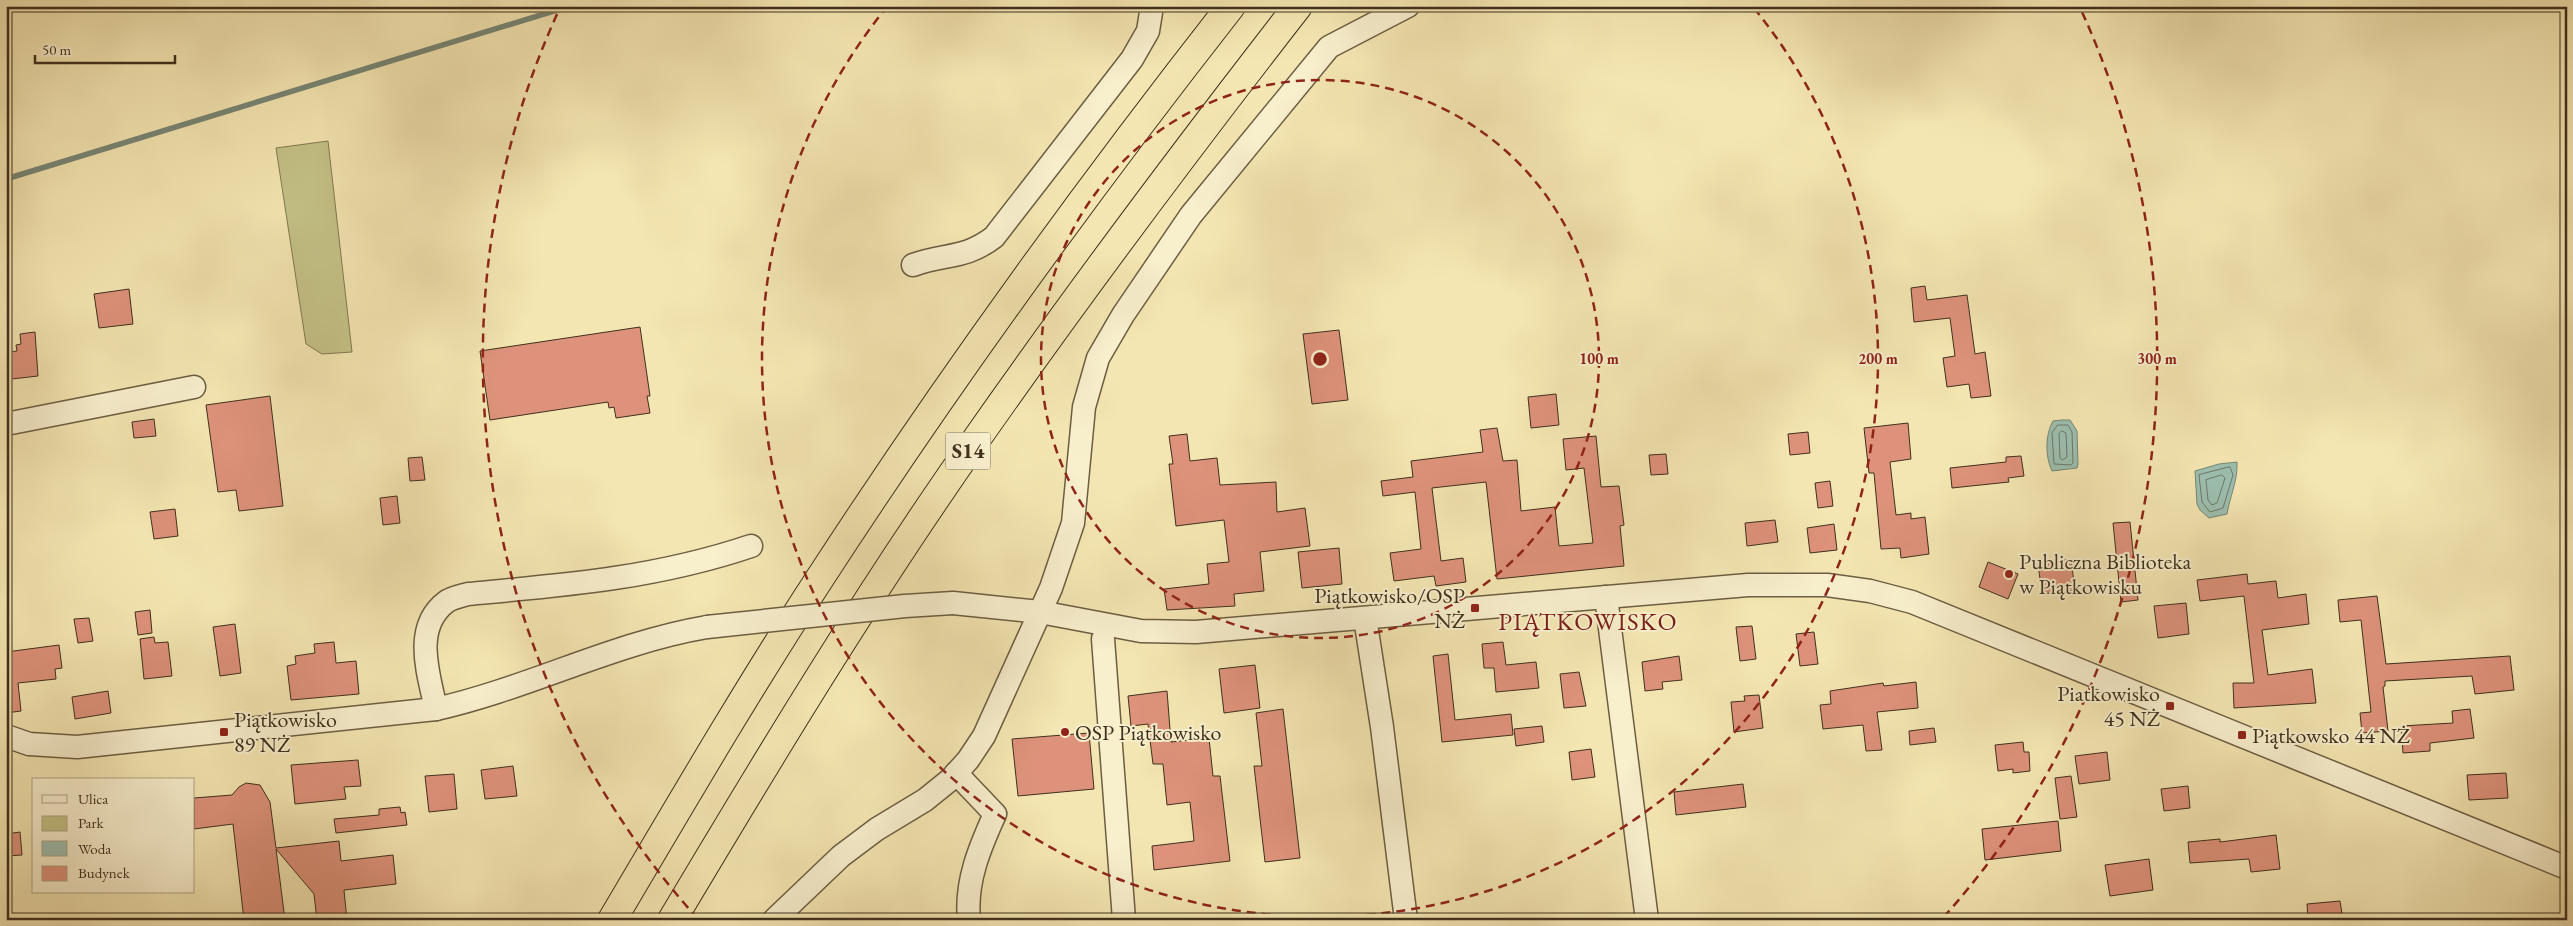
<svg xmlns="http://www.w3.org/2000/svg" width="2573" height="926" font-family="'EB Garamond',serif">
<rect width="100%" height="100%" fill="#f4e6b2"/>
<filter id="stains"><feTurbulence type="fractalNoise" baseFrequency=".004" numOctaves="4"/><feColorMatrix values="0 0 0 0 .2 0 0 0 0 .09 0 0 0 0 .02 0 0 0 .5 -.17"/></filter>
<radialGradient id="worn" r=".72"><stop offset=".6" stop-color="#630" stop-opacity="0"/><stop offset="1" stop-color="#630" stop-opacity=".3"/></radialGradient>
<path fill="#c4c287" stroke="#827952" d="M 328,141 L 352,352 L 322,354 L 306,344 L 276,148 Z"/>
<g fill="#9cbfb0" stroke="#778675">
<path d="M 2062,420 L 2070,420 L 2077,431 L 2078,464 L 2077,468 L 2052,471 C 2045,456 2045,435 2053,421 Z"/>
<path d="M 2237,462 C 2238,480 2230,496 2227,514 L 2209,518 L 2200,510 L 2197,504 L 2195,471 L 2219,464 Z"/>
</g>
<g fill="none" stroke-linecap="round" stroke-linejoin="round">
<g stroke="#6e7866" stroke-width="1">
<path d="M 2058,425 L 2068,425 L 2072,432 L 2073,463 L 2071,465 L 2054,464 L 2052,433 Z"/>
<path d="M 2062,431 L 2066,433 L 2067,457 L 2062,460 L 2060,458 L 2059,434 Z"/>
<path d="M 2230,467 L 2233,475 L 2223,508 L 2210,512 L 2202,502 L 2199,475 Z"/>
<path d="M 2222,475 L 2225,478 L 2217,503 L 2212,505 L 2208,500 L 2206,480 Z"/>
</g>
<path stroke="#778675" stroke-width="5.5" d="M 6,179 L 570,6"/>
</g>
<g fill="#de927b" stroke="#3f301d">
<path d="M 1925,286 L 1927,300 L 1967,295 L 1975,354 L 1985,352 L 1991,396 L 1971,398 L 1969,384 L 1947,387 L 1943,358 L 1955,356 L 1950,318 L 1914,322 L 1911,288 Z"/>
<path d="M 129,289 L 133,324 L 99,328 L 94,294 Z"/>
<path d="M 640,327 L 650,396 L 647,396 L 650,413 L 616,418 L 614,407 L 609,408 L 608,402 L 490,420 L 480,351 Z"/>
<path d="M 1339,330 L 1348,400 L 1312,404 L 1303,334 Z"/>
<path d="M 35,332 L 38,376 L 12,379 L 8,352 L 17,351 L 16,345 L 21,344 L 20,334 Z"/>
<path d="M 1556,394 L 1559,425 L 1531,428 L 1528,397 Z"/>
<path d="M 270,396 L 283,506 L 239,511 L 236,490 L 218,492 L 206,405 Z"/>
<path d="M 154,419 L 156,436 L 134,438 L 132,422 Z"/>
<path d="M 1908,423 L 1911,459 L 1890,462 L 1896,515 L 1911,513 L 1911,519 L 1925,517 L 1929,554 L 1901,558 L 1900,548 L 1881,549 L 1874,473 L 1869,473 L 1864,428 Z"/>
<path d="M 1497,428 L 1503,461 L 1517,460 L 1521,511 L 1555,507 L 1559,546 L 1593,543 L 1584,468 L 1566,470 L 1563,439 L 1596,436 L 1601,487 L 1619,486 L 1624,525 L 1620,526 L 1624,566 L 1497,579 L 1486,482 L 1432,488 L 1441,561 L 1463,558 L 1466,582 L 1436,586 L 1434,576 L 1394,581 L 1390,553 L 1421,549 L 1415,492 L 1383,496 L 1381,481 L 1413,477 L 1411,461 L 1483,452 L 1480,430 Z"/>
<path d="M 1808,432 L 1810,453 L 1790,455 L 1788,434 Z"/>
<path d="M 1187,434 L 1190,461 L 1217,458 L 1220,485 L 1276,482 L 1277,512 L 1305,508 L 1310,546 L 1260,552 L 1264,591 L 1234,594 L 1235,606 L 1167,610 L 1164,589 L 1209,584 L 1207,564 L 1229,562 L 1224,520 L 1176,526 L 1169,464 L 1173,464 L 1169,436 Z"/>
<path d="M 1666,454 L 1668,474 L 1651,475 L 1649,455 Z"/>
<path d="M 2021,456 L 2024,476 L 2008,478 L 2009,482 L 1952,488 L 1950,468 L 2006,462 L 2006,457 Z"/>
<path d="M 422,457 L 425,480 L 410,481 L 408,458 Z"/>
<path d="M 1830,481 L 1833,506 L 1818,508 L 1815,483 Z"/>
<path d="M 397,496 L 400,523 L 383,525 L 380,498 Z"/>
<path d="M 175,509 L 178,536 L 154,539 L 150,512 Z"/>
<path d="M 1775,520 L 1778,542 L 1747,546 L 1745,523 Z"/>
<path d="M 2130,522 L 2138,600 L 2121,602 L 2113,523 Z"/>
<path d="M 1834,524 L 1837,550 L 1810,553 L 1807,528 Z"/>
<path d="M 1339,548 L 1342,584 L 1302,588 L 1298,552 Z"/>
<path d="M 2071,559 L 2075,590 L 2042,594 L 2038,564 Z"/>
<path d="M 1988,562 L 2018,574 L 2008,599 L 1979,587 Z"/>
<path d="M 2247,574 L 2248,584 L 2276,581 L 2278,598 L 2306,594 L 2309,624 L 2262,630 L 2268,675 L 2312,669 L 2316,703 L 2234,708 L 2233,683 L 2254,683 L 2244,596 L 2200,601 L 2197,580 Z"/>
<path d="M 2377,596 L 2386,664 L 2510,656 L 2514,690 L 2475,694 L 2472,676 L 2385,681 L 2385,686 L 2383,687 L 2388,731 L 2362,733 L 2360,713 L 2371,712 L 2361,620 L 2340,622 L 2338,600 Z"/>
<path d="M 2186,603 L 2189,634 L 2158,638 L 2154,606 Z"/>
<path d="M 150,610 L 152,633 L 138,635 L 135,612 Z"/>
<path d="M 89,618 L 93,641 L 78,643 L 74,619 Z"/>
<path d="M 235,624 L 241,673 L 220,676 L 213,627 Z"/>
<path d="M 1752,626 L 1756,659 L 1740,661 L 1736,627 Z"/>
<path d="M 1814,632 L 1818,664 L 1800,666 L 1796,634 Z"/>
<path d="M 154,637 L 155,643 L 168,642 L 172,676 L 144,679 L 140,639 Z"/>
<path d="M 334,642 L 336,663 L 356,661 L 359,694 L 291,700 L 287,666 L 296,664 L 295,656 L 315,653 L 314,644 Z"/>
<path d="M 1503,642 L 1506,665 L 1536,662 L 1539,688 L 1496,692 L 1494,668 L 1484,668 L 1482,644 Z"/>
<path d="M 59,645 L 62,668 L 55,669 L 56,679 L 18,683 L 21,711 L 6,713 L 6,652 Z"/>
<path d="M 1448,654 L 1455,720 L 1511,714 L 1513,735 L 1442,742 L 1433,656 Z"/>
<path d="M 1679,656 L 1682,680 L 1662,682 L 1663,689 L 1645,691 L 1642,662 Z"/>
<path d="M 1255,665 L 1260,708 L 1224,713 L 1219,669 Z"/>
<path d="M 1579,672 L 1586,706 L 1564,708 L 1560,674 Z"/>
<path d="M 1916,682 L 1918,708 L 1877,712 L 1882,750 L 1866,751 L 1863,725 L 1823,729 L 1820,705 L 1831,704 L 1830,691 L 1883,683 L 1884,686 Z"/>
<path d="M 108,691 L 111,713 L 75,719 L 72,697 Z"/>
<path d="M 1167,691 L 1171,742 L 1209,738 L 1213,776 L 1220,776 L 1230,861 L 1154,870 L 1152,846 L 1194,841 L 1190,802 L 1167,805 L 1163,764 L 1153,764 L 1148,724 L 1131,726 L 1128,696 Z"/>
<path d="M 1759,695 L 1763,728 L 1734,732 L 1731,702 L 1745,701 L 1744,696 Z"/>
<path d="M 1283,709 L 1300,858 L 1265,862 L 1254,766 L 1262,766 L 1256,713 Z"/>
<path d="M 2470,709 L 2474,738 L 2430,743 L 2430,751 L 2403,753 L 2401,726 L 2453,723 L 2452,711 Z"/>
<path d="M 1542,726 L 1544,742 L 1516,746 L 1514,729 Z"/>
<path d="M 1934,728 L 1936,742 L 1910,745 L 1909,731 Z"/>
<path d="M 1089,733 L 1094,789 L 1018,796 L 1012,739 Z"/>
<path d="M 2023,742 L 2024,752 L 2029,752 L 2030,771 L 2013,773 L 2013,769 L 1998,771 L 1995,745 Z"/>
<path d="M 1591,749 L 1595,777 L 1572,780 L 1569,752 Z"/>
<path d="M 2107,752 L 2110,780 L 2079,784 L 2075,756 Z"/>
<path d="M 358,760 L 361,786 L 344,787 L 346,799 L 295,804 L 291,765 Z"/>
<path d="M 513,766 L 517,796 L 485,799 L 481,770 Z"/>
<path d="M 2506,773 L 2508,798 L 2469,800 L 2467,775 Z"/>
<path d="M 454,774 L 457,809 L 429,812 L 425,776 Z"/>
<path d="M 2071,776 L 2077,817 L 2060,819 L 2055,778 Z"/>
<path d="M 246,783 L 260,785 L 270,802 L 276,848 L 339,841 L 341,861 L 393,855 L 396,884 L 344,890 L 347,920 L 317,920 L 314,894 L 276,849 L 285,920 L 244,920 L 233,824 L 194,829 L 194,798 L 232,795 L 239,787 Z"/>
<path d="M 1743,784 L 1746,807 L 1676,815 L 1674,792 Z"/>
<path d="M 2188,786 L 2190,808 L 2164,811 L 2161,789 Z"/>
<path d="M 400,807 L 401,813 L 405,812 L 407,825 L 336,833 L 334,819 L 379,815 L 379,809 Z"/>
<path d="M 2058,821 L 2061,851 L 1985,860 L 1982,829 Z"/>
<path d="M 20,832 L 22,855 L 7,856 L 6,834 Z"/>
<path d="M 2276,835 L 2280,869 L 2251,872 L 2249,859 L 2190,863 L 2188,842 L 2220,839 L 2220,842 Z"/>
<path d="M 2149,859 L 2153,890 L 2110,896 L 2105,865 Z"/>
<path d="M 2340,901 L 2343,920 L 2308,920 L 2307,904 Z"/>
</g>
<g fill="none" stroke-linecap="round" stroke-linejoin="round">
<g stroke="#6c5e42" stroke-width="25">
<g id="minor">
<path d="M 913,265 C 945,253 964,260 994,237 L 1132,59 L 1148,31 L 1152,6"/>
<path d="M 6,424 L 194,387"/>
<path d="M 1606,597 L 1647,920"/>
<path d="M 953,603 L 1040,612 L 1141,631 L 1196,632 L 1748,585 L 1827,585 L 1870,591 L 1912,602 L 2567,868"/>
<path d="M 1365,618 L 1382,727 L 1406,920"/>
<path d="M 1103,639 L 1124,920"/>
<path d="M 436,709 C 429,675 412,628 446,602 C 451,598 461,596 468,594 C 567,585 656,578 751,546"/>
<path d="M 6,736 L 29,744 L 77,747 L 436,709 C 529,688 613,643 707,627"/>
<path d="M 956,773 L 995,814 C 980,847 965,882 969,920"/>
<path d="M 774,920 L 841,856 L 877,829 L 925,800 L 951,779 L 968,760 L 984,736 L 1051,588 L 1073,523 L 1084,407 L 1098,358 L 1123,315 L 1191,215 L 1329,47 L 1408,6"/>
</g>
</g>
<g stroke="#3f301d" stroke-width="30">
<g id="highway">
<path d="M 612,920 C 680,805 747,690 820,578 C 948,381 1086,191 1231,6"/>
<path d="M 672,920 C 768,759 865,598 973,444 C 1077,295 1186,150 1298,6"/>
</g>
</g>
<use href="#minor" stroke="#f8efcd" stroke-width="22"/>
<use href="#highway" stroke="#f4e6b2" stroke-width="28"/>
<g stroke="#6c5e42" stroke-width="25" stroke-linecap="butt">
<path id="minor-bridge" d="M 707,627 L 905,606 L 953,603"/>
</g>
<use href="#minor-bridge" stroke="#f8efcd" stroke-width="22"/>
</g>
<g fill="none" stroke="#8f2418" stroke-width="2.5" stroke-dasharray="9 6">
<circle cx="1320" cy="359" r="279"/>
<path d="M1754 8A558 558 0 1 1 886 8"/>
<path d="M698 919A837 837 0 0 1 558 12M2082 12A837 837 0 0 1 1942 919"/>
</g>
<g fill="#8f2418" stroke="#f8efcd" stroke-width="2">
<circle cx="2009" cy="574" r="5"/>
<rect x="1470" y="603" width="10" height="10" rx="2.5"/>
<rect x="2165" y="701" width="10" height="10" rx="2.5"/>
<rect x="219" y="727" width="10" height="10" rx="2.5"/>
<circle cx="1065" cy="732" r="5"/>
<rect x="2237" y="730" width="10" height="10" rx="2.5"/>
</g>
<g text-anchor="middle" stroke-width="4" stroke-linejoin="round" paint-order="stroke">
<rect fill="#f8efcd" stroke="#766952" stroke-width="1" x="945.5" y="432.5" width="45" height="37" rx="4"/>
<g font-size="21" font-weight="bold" fill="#3f301d">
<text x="968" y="458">S14</text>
</g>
<g font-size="22" fill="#3f301d" stroke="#f8efcd" text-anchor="start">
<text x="2019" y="569">Publiczna Biblioteka<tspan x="2019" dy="25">w Piątkowisku</tspan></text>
<text x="1465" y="603" text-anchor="end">Piątkowisko/OSP<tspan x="1465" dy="25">NŻ</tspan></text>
<text x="2160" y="701" text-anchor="end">Piatkowisko<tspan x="2160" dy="25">45 NŻ</tspan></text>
<text x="234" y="727">Piątkowisko<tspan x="234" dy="25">89 NŻ</tspan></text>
<text x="1075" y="740">OSP Piątkowisko</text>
<text x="2252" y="743">Piątkowsko 44 NŻ</text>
</g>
<g font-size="25" letter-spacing="1" fill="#7a1f14" stroke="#f8efcd">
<text x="1588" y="630">PIĄTKOWISKO</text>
</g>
</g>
<circle cx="1320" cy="359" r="8" fill="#8f2418" stroke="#f8efcd" stroke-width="2.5"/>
<g font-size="15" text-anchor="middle" font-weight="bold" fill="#8f2418" stroke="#f8efcd" stroke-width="4" stroke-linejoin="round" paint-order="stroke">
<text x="1599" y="364">100 m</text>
<text x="1878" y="364">200 m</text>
<text x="2157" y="364">300 m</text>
</g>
<rect width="2573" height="926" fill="none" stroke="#f4e6b2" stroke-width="25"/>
<rect x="8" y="8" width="2558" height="911" fill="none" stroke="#3f301d" stroke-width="2.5"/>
<rect x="12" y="12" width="2548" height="901" fill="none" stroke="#3f301d"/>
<rect x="32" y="778" width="162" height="115" fill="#f8efcd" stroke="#aea387"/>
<rect x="42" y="795" width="25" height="8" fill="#f8efcd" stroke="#aea387"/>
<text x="78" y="804" font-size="15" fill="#3f301d">Ulica</text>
<rect x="42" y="816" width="25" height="15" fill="#c4c287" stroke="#aea387"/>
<text x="78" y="828" font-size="15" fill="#3f301d">Park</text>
<rect x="42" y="841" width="25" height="15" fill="#9cbfb0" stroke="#aea387"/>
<text x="78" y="854" font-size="15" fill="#3f301d">Woda</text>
<rect x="42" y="866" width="25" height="15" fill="#de927b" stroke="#aea387"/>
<text x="78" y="878" font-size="15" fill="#3f301d">Budynek</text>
<path d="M35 55v8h140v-8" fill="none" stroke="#3f301d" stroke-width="2.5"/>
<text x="42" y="55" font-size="15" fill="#3f301d" stroke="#f8efcd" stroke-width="4" paint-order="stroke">50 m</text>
<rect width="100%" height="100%" filter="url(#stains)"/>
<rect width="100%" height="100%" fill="url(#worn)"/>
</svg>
